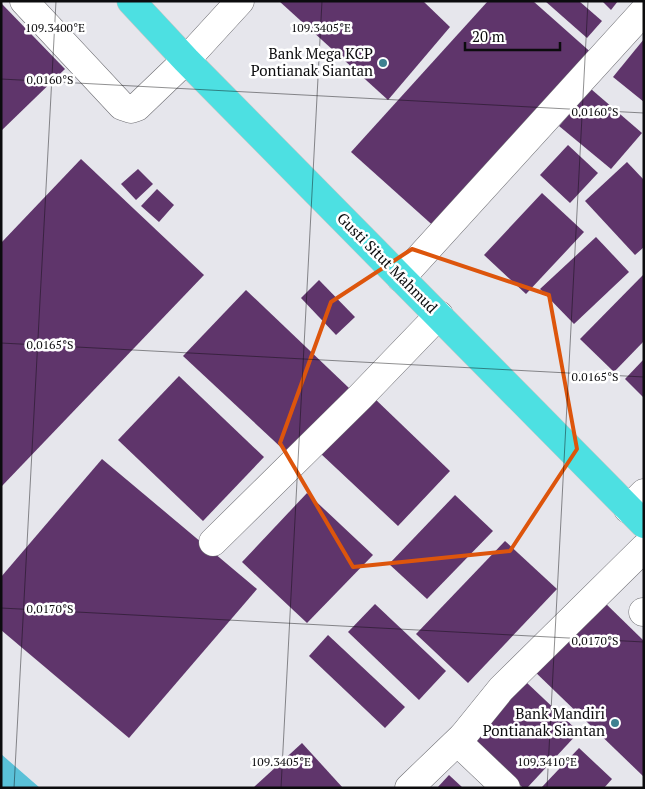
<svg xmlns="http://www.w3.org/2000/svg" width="645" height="789" font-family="'PT Serif',serif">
<rect width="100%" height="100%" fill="#e6e6ec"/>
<path fill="#5ac1d8" d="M 1,754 L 40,788 L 1,788 Z"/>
<g fill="#5f356b">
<path d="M 279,1 L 423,1 L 450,27 L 388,100 Z"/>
<path d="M 488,1 L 533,1 L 595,56 L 438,230 L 351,152 Z"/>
<path d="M 545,1 L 579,1 L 602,21 L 587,38 Z"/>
<path d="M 602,1 L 618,1 L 611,10 Z"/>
<path d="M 1,3 L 65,69 L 1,131 Z"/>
<path d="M 644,39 L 644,102 L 613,77 Z"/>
<path d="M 591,89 L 642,133 L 611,169 L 559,126 Z"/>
<path d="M 568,145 L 598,173 L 570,203 L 540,175 Z"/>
<path d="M 81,159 L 204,275 L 1,487 L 1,243 Z"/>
<path d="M 627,162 L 644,180 L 644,247 L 635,255 L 585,201 Z"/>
<path d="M 138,169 L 153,184 L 136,200 L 121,184 Z"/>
<path d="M 157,189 L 174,205 L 159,222 L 141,206 Z"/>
<path d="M 542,193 L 584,232 L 526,294 L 484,255 Z"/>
<path d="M 596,237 L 629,272 L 574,324 L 540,289 Z"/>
<path d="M 644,274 L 644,341 L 614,372 L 580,339 Z"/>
<path d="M 319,280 L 355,317 L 336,335 L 301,298 Z"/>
<path d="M 246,290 L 349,388 L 287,453 L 183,356 Z"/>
<path d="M 644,359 L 644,398 L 625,379 Z"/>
<path d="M 179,376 L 264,457 L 203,521 L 118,440 Z"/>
<path d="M 373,397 L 450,471 L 398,526 L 320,453 Z"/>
<path d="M 102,459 L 257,589 L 129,738 L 1,630 L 1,577 Z"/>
<path d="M 307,493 L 373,555 L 307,623 L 242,562 Z"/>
<path d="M 455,495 L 493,531 L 427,599 L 389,564 Z"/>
<path d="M 505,541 L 557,589 L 468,683 L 416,634 Z"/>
<path d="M 600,598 L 644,641 L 644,777 L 531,668 Z"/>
<path d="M 375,604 L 446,671 L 419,700 L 348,632 Z"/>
<path d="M 328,635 L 405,707 L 385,728 L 309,656 Z"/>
<path d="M 525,681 L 579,732 L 527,788 L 523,788 L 471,739 Z"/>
<path d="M 302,743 L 343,788 L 253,788 Z"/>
<path d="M 579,748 L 612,779 L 604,788 L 541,788 Z"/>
<path d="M 449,775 L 463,788 L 437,788 Z"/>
</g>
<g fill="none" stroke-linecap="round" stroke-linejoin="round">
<g stroke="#6d6d72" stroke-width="29">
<g id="minor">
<path d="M 24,1 L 122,106 L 131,109 L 137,107 L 186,60 L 240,1"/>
<path d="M 401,278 L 644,11"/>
<path d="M 628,509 L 644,493"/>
<path d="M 213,542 L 360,397 L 439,315"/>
<path d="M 643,612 L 644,612"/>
<path d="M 409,788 L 463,736"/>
<path d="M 506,788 L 466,750 L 462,743 L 463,736 L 501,689 L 644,548"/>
</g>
</g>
<g stroke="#c5c5c5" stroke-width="29">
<path id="highway" d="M 131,1 L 186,60 L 644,524"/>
</g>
<use href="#minor" stroke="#fff" stroke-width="28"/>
<use href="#highway" stroke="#4de0e2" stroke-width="28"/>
</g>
<path fill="none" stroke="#dd550c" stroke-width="4" stroke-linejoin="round" d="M 412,249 L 549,295 L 577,449 L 510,551 L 353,567 L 280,443 L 331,302 Z"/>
<path fill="none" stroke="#0c0c0e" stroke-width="1" stroke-opacity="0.45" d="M 1,79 L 644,113M 1,343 L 644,377M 1,608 L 644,642M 14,788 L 56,1M 281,788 L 322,1M 547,788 L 588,1"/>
<g fill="#3d8190" stroke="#fff" stroke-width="2">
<circle cx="383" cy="63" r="5"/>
<circle cx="615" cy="723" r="5"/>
</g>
<g text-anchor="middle" stroke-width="5" stroke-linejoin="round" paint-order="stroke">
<g font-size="15" fill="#0c0c0e" stroke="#fff" text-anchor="end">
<text x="373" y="59">Bank Mega KCP<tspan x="373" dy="17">Pontianak Siantan</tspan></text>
<text x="605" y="719">Bank Mandiri<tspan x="605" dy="17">Pontianak Siantan</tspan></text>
</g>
<g font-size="15" fill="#0c0c0e" stroke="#fff">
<text transform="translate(387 263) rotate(45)" y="5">Gusti Situt Mahmud</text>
</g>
</g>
<g font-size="12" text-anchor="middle" fill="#0c0c0e" stroke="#fff" stroke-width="5" stroke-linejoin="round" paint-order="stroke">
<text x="55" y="32">109.3400°E</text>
<text x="321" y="32">109.3405°E</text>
<text x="50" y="84">0.0160°S</text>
<text x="595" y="116">0.0160°S</text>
<text x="50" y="349">0.0165°S</text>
<text x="595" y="381">0.0165°S</text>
<text x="50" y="613">0.0170°S</text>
<text x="595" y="645">0.0170°S</text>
<text x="281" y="766">109.3405°E</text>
<text x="547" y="766">109.3410°E</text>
</g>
<rect width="645" height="789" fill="none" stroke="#0c0c0e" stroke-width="5"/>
<path d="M465 42v8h95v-8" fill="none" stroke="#0c0c0e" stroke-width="2.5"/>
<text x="472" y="42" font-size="15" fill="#0c0c0e" stroke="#ffffff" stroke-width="4" paint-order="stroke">20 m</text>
</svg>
